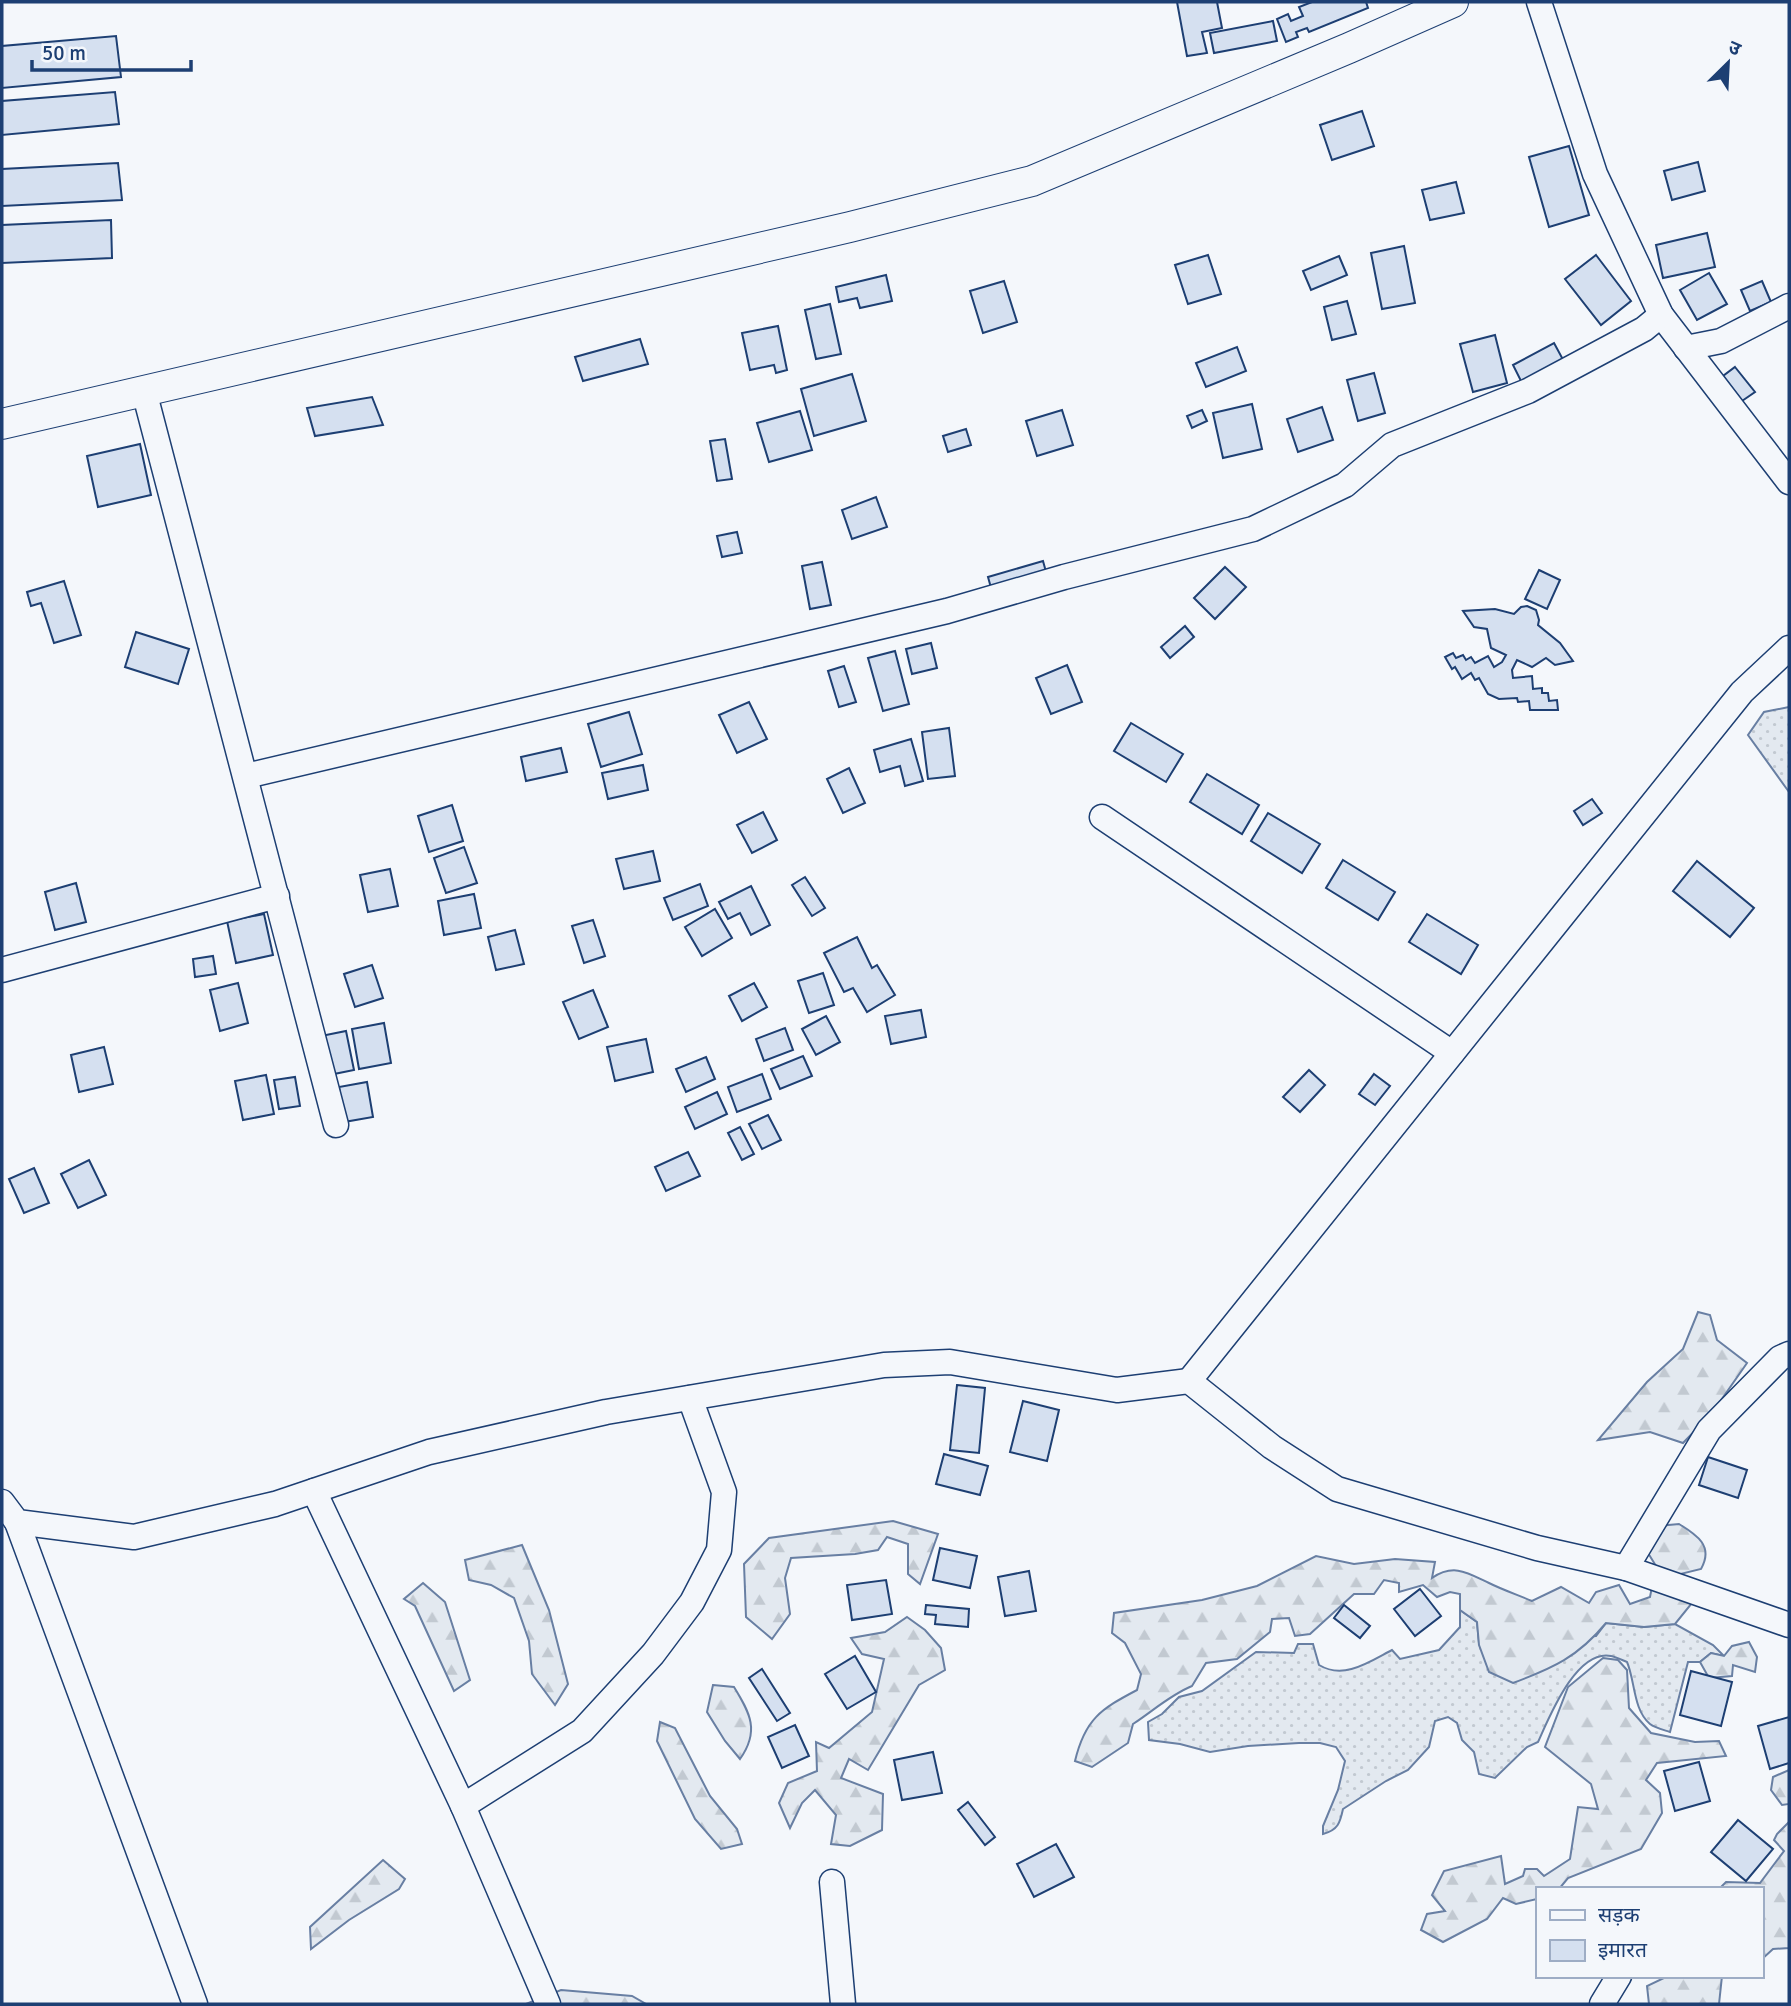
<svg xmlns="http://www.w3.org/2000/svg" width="1791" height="2006" font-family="Signika,'Noto Sans Devanagari',sans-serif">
<defs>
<pattern id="grass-dots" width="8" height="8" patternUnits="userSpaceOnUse" patternTransform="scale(1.75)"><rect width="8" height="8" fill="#e3e9f0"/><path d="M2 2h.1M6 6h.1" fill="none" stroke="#c2c9d1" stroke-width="1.8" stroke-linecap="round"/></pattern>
<pattern id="forest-firs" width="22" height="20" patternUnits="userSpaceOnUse" patternTransform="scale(1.75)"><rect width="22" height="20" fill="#e3e9f0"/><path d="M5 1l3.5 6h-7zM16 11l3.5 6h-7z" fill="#c2c9d1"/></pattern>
</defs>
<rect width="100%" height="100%" fill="#f4f7fb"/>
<g fill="url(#grass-dots)" stroke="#687fa3" stroke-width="2">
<path d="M 1789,707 L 1789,792 L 1748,735 L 1764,712 Z"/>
<path d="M 1460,1610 L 1477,1622 L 1479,1643 L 1596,1636 L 1606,1623 L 1644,1627 L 1675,1624 L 1713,1645 L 1724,1656 L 1711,1653 L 1700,1662 L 1688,1662 L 1670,1732 C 1664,1730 1655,1728 1650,1724 C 1633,1710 1635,1680 1627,1662 C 1622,1660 1616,1657 1611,1656 C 1576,1649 1549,1718 1538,1742 L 1527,1747 L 1495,1778 L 1479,1774 L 1474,1752 L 1462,1740 L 1457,1723 L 1448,1717 L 1435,1721 L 1429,1747 L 1408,1770 L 1386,1781 L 1343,1809 C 1340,1823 1338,1830 1323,1834 L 1323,1826 L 1338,1790 L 1345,1761 L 1336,1747 L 1320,1743 L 1299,1743 L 1248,1746 L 1210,1752 L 1180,1744 L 1149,1740 L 1148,1722 L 1162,1714 L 1179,1697 L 1202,1691 L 1256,1652 L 1294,1653 L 1298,1644 L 1313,1644 L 1319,1665 C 1344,1680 1369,1662 1392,1650 L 1400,1659 L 1439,1650 L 1460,1627 Z"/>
</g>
<g fill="url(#forest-firs)" stroke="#687fa3" stroke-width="2">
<path d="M 1698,1312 L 1710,1315 L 1717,1340 L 1747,1363 L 1712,1413 L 1683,1443 L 1650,1432 L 1598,1440 L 1647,1382 L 1683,1349 Z"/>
<path d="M 893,1521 L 938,1534 L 920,1584 L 908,1574 L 908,1544 L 887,1537 L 878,1550 L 855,1554 L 791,1558 L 785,1578 L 790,1614 L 772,1639 L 746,1617 L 744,1564 L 769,1538 Z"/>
<path d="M 1679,1524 C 1697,1535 1714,1546 1701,1569 L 1672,1576 L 1692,1603 L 1675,1624 L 1644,1627 L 1606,1623 C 1578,1657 1553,1668 1513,1683 L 1489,1672 L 1479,1645 L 1477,1622 L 1460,1610 L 1460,1594 L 1450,1592 L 1437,1597 L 1423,1585 L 1399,1592 L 1399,1583 L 1384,1580 L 1374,1594 L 1354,1594 L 1310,1634 L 1295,1636 L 1289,1618 L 1272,1619 L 1270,1632 L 1237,1659 L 1206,1663 L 1192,1686 C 1170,1695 1153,1711 1133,1724 L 1128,1743 L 1092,1767 L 1075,1761 C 1085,1719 1101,1709 1137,1690 L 1141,1674 L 1125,1643 L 1112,1633 L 1114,1613 L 1202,1600 L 1257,1586 L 1316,1556 L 1354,1564 L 1395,1559 L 1435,1562 L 1432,1578 C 1454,1563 1468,1573 1489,1583 C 1503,1590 1518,1595 1532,1601 L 1561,1587 L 1589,1603 L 1596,1592 L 1619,1585 L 1630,1604 L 1650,1597 L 1656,1566 L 1648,1553 L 1658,1526 Z"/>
<path d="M 522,1545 L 549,1610 L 568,1684 L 555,1705 L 532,1674 L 529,1641 L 514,1598 L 491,1585 L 469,1580 L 465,1560 Z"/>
<path d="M 423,1583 L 445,1602 L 470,1680 L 454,1691 L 415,1606 L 404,1599 Z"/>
<path d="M 907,1617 L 925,1630 L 941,1648 L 945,1670 L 919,1685 L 868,1770 L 849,1759 L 841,1778 L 883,1794 L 882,1830 L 850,1846 L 831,1844 L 836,1815 L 815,1790 L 802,1803 L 790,1828 L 779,1803 L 788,1783 L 817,1771 L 816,1742 L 829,1748 L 872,1712 L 884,1659 L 862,1654 L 851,1638 L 885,1632 Z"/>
<path d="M 1749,1642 L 1757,1657 L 1755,1672 L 1733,1665 L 1732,1676 L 1709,1678 L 1700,1662 L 1711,1653 L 1724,1656 L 1732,1646 Z"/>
<path d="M 1603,1658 L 1618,1660 L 1627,1670 L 1629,1708 L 1651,1733 L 1695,1742 L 1719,1741 L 1726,1756 L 1657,1763 L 1646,1780 L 1660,1793 L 1662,1813 L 1641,1849 L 1568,1878 L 1559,1889 L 1537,1889 L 1537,1899 L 1516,1904 L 1503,1898 L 1487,1919 L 1443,1942 L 1421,1930 L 1427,1914 L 1445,1911 L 1432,1895 L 1444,1871 L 1501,1856 L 1505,1884 L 1523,1876 L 1525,1869 L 1537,1869 L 1544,1876 L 1570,1859 L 1578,1807 L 1598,1809 L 1591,1784 L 1545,1747 L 1568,1687 Z"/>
<path d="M 713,1685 L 734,1687 C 750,1713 760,1731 740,1759 L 725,1741 L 707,1712 Z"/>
<path d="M 660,1722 L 675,1728 L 710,1796 L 737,1829 L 742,1844 L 721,1849 L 695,1819 L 657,1741 Z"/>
<path d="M 1789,1770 L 1789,1804 L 1782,1805 L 1771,1790 L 1773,1777 Z"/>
<path d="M 1789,1822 L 1789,1948 L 1773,1949 L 1761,1960 L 1761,1889 L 1719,1889 L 1726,1882 L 1760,1883 L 1784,1851 L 1774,1840 L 1777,1834 Z"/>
<path d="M 383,1860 L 405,1879 L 399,1889 L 349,1920 L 311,1949 L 310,1927 Z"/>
<path d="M 1668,1976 L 1722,1976 L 1719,2004 L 1649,2004 L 1647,1986 Z"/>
<path d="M 561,1990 L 632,1996 L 646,2004 L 526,2004 Z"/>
</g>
<g fill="#d5e0f0" stroke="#1d3f73" stroke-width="2">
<path d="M 1177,2 L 1217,2 L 1222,28 L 1202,32 L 1207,53 L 1187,56 Z"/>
<path d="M 1312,2 L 1366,2 L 1368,8 L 1309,32 L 1307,28 L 1296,32 L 1298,37 L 1286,42 L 1277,19 L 1288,14 L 1291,21 L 1303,16 L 1299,7 Z"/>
<path d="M 1273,21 L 1277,41 L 1214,53 L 1210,33 Z"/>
<path d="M 116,36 L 121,77 L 2,88 L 2,46 Z"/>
<path d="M 115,92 L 119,124 L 2,135 L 2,101 Z"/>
<path d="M 1362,111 L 1374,146 L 1332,160 L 1320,125 Z"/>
<path d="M 1569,146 L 1589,215 L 1549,227 L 1529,157 Z"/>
<path d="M 1698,162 L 1705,191 L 1672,200 L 1664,171 Z"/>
<path d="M 118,163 L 122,200 L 2,206 L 2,169 Z"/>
<path d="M 1456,182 L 1464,213 L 1430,220 L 1422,190 Z"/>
<path d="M 111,220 L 112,258 L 2,263 L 2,225 Z"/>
<path d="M 1707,233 L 1715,267 L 1663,278 L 1656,245 Z"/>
<path d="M 1404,246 L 1415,303 L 1382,309 L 1371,253 Z"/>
<path d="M 1208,255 L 1221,294 L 1188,304 L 1175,265 Z"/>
<path d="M 1596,255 L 1631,301 L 1601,325 L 1565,279 Z"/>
<path d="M 1339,256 L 1347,275 L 1311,290 L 1303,271 Z"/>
<path d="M 1709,273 L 1727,304 L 1697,320 L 1680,290 Z"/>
<path d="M 886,275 L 892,301 L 860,308 L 857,298 L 839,302 L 836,287 Z"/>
<path d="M 1004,281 L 1017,322 L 983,333 L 970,291 Z"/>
<path d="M 1762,281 L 1771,302 L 1750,311 L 1741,290 Z"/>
<path d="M 1347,301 L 1356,334 L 1332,340 L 1324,307 Z"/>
<path d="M 830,304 L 841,354 L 816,359 L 805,310 Z"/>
<path d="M 778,326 L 787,370 L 776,373 L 774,365 L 750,370 L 742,333 Z"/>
<path d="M 1495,335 L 1507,383 L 1473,392 L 1460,344 Z"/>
<path d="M 640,339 L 648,364 L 583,381 L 575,357 Z"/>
<path d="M 1554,343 L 1567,367 L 1525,389 L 1513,365 Z"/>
<path d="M 1237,347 L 1246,371 L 1206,387 L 1196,363 Z"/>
<path d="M 1735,367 L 1755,392 L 1742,401 L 1723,376 Z"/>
<path d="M 1374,373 L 1385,413 L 1358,421 L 1347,380 Z"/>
<path d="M 852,374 L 866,421 L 814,436 L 801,389 Z"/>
<path d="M 372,397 L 383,425 L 315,436 L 307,408 Z"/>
<path d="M 1252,404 L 1262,449 L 1223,458 L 1213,413 Z"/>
<path d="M 1322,407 L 1333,440 L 1298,452 L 1287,419 Z"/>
<path d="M 1062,410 L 1073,445 L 1037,456 L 1026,421 Z"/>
<path d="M 1202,410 L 1207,421 L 1192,428 L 1187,416 Z"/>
<path d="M 800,411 L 812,450 L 769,462 L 757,423 Z"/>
<path d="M 966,429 L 971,445 L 948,452 L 943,436 Z"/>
<path d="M 725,439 L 732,479 L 717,481 L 710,441 Z"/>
<path d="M 140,444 L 151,495 L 98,507 L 87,456 Z"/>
<path d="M 876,497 L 887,527 L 852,539 L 842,510 Z"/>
<path d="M 737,532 L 742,553 L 722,557 L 717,536 Z"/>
<path d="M 1043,561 L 1048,579 L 993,595 L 988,577 Z"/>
<path d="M 822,562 L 831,605 L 810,609 L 802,566 Z"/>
<path d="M 1225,567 L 1246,587 L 1215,619 L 1194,598 Z"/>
<path d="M 1539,570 L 1560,580 L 1547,609 L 1525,599 Z"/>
<path d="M 64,581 L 81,635 L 54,643 L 41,603 L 31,606 L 27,592 Z"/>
<path d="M 1527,606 L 1536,610 L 1539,620 L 1538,625 L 1560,643 L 1573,661 L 1555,665 L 1546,658 L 1532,667 L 1517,660 L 1512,670 L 1513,678 L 1532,676 L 1533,689 L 1542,688 L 1542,693 L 1548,693 L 1549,701 L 1557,700 L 1558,710 L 1530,710 L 1529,701 L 1518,702 L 1517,698 L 1499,699 L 1488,694 L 1479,678 L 1475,680 L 1471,673 L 1462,679 L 1455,667 L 1452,669 L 1445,657 L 1453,653 L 1456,658 L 1463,655 L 1466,660 L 1471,657 L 1475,663 L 1488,656 L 1494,667 L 1502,662 L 1506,655 L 1491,648 L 1487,629 L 1474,627 L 1463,611 L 1495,609 L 1514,614 L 1521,607 Z"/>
<path d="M 1185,626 L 1194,637 L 1170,658 L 1161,647 Z"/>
<path d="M 136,632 L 189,649 L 178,684 L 125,667 Z"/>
<path d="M 931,643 L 937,668 L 912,674 L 906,649 Z"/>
<path d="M 895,651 L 909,704 L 883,711 L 868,658 Z"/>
<path d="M 1067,665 L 1082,702 L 1051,714 L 1036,678 Z"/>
<path d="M 844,666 L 856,702 L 839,707 L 828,671 Z"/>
<path d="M 749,702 L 767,739 L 737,753 L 719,715 Z"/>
<path d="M 629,712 L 642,754 L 601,767 L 588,724 Z"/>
<path d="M 1131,723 L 1183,754 L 1166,782 L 1114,751 Z"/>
<path d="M 949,728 L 955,776 L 928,779 L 922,732 Z"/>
<path d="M 911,739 L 923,781 L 905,786 L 900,766 L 880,772 L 874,750 Z"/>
<path d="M 561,748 L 567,772 L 526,781 L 521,757 Z"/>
<path d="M 643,765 L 648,790 L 608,799 L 602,773 Z"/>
<path d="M 849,768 L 865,803 L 843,813 L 827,779 Z"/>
<path d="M 1207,774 L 1259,805 L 1242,834 L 1190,802 Z"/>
<path d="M 1592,799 L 1602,813 L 1583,825 L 1574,811 Z"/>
<path d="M 452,805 L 463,841 L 429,852 L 418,816 Z"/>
<path d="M 763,812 L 777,840 L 752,853 L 737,825 Z"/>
<path d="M 1268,813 L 1320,844 L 1302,873 L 1251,841 Z"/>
<path d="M 464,847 L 477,883 L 446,893 L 434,858 Z"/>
<path d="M 653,851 L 660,881 L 624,889 L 616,859 Z"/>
<path d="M 1343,860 L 1395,892 L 1378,920 L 1326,888 Z"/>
<path d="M 1697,861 L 1754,908 L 1730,937 L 1673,891 Z"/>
<path d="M 390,869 L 398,906 L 368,912 L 360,875 Z"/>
<path d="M 805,877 L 825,908 L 812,916 L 792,885 Z"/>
<path d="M 76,883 L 86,922 L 55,930 L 45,892 Z"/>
<path d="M 700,884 L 708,906 L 673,920 L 664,898 Z"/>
<path d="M 751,886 L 770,925 L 751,935 L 740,913 L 728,919 L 719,902 Z"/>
<path d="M 474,894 L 481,928 L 444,935 L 438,901 Z"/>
<path d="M 715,909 L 732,938 L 702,956 L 685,927 Z"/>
<path d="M 264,914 L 273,955 L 236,963 L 227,921 Z"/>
<path d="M 1427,914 L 1478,945 L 1461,974 L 1409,942 Z"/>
<path d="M 593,920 L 605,956 L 584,963 L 572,926 Z"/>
<path d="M 515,930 L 524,964 L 496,970 L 488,937 Z"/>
<path d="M 857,937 L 872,968 L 877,965 L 895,995 L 867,1012 L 853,988 L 844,992 L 824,953 Z"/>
<path d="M 213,956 L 216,974 L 195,977 L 193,959 Z"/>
<path d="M 372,965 L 383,998 L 355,1007 L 344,974 Z"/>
<path d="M 823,973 L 834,1005 L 809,1013 L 798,981 Z"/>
<path d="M 238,983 L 248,1023 L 220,1031 L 210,990 Z"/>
<path d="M 754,983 L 767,1007 L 742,1021 L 729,996 Z"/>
<path d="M 593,990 L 608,1027 L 579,1039 L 563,1002 Z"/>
<path d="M 921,1010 L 926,1037 L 891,1044 L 885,1016 Z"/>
<path d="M 826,1016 L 840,1042 L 816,1055 L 802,1029 Z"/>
<path d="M 384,1023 L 391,1063 L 359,1069 L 352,1029 Z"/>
<path d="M 785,1028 L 793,1050 L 764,1061 L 756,1039 Z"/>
<path d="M 346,1031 L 354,1070 L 329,1075 L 321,1036 Z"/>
<path d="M 646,1039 L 653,1072 L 615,1081 L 607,1047 Z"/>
<path d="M 104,1047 L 113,1084 L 79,1092 L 71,1055 Z"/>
<path d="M 803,1056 L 812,1076 L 780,1089 L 771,1069 Z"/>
<path d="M 706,1057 L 715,1079 L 686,1092 L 676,1069 Z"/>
<path d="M 1309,1070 L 1325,1085 L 1300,1112 L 1283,1097 Z"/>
<path d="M 762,1074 L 771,1099 L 737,1112 L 728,1087 Z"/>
<path d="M 1374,1074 L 1390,1086 L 1375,1105 L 1359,1094 Z"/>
<path d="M 266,1075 L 274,1114 L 243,1120 L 235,1081 Z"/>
<path d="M 295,1077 L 300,1106 L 279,1109 L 274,1080 Z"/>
<path d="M 367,1082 L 373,1117 L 344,1122 L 339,1087 Z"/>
<path d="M 717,1092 L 727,1114 L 695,1129 L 685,1107 Z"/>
<path d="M 768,1115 L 781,1140 L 762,1149 L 749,1124 Z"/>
<path d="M 740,1127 L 754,1154 L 742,1160 L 728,1133 Z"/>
<path d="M 688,1152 L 700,1176 L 666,1191 L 655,1167 Z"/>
<path d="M 89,1160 L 106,1195 L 78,1208 L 61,1174 Z"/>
<path d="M 34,1168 L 49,1203 L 24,1213 L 9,1179 Z"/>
<path d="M 957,1385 L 985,1388 L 979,1453 L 950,1450 Z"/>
<path d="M 1023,1401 L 1059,1410 L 1047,1461 L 1010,1452 Z"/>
<path d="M 944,1454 L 988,1466 L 980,1495 L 936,1484 Z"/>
<path d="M 1708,1457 L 1747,1470 L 1738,1498 L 1699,1485 Z"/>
<path d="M 940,1548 L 977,1556 L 970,1588 L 933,1580 Z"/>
<path d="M 1029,1571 L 1036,1611 L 1005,1616 L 998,1577 Z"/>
<path d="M 886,1580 L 892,1614 L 852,1620 L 847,1585 Z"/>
<path d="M 1420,1589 L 1441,1616 L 1415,1636 L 1394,1609 Z"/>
<path d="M 926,1605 L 969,1609 L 968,1627 L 935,1624 L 936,1615 L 925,1614 Z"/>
<path d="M 1344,1605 L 1370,1626 L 1360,1638 L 1334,1618 Z"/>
<path d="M 855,1656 L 876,1692 L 847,1709 L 825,1674 Z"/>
<path d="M 762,1669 L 790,1713 L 777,1721 L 749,1678 Z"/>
<path d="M 1691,1671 L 1732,1682 L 1721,1726 L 1680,1715 Z"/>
<path d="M 1789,1717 L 1789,1763 L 1770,1769 L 1758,1726 Z"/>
<path d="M 795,1725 L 809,1756 L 782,1768 L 768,1737 Z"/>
<path d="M 933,1752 L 942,1793 L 902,1800 L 894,1760 Z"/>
<path d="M 1699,1762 L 1710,1801 L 1675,1811 L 1664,1771 Z"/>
<path d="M 968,1802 L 995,1837 L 985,1845 L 958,1810 Z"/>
<path d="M 1738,1820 L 1773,1849 L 1746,1881 L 1711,1852 Z"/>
<path d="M 1056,1844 L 1074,1877 L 1034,1897 L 1017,1864 Z"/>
</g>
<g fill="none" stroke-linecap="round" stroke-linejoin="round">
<g stroke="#1d3f73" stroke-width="27">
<g id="minor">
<path d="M 1539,2 L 1595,174 L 1661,315 L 1789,482"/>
<path d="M 1686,348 L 1721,341 L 1789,306"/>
<path d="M 144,391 L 336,1125"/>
<path d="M 246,776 L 947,611 L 1064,577 L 1253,529 L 1345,485 L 1392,445 L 1528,391 L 1644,329 L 1661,315"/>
<path d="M 1102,817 L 1452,1053"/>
<path d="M 2,970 L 277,896"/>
<path d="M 1189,1381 L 1742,692 L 1789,648"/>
<path d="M 314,1491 L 463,1806 L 548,2004"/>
<path d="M 2,1502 L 17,1522 L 134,1537 L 275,1504 L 429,1452 L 606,1412 L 884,1365 L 950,1362 L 1117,1390 L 1189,1381 L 1272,1447 L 1337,1489 L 1537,1548 L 1626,1568 L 1709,1430 L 1780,1358 L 1789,1354"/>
<path d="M 17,1522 L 195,2004"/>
<path d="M 1626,1568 L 1789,1625"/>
<path d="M 463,1806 L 582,1731 L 653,1654 L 692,1602 L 719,1550 L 724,1492 L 690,1398"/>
<path d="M 832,1882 L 843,2004"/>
<path d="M 1602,2004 L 1619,1976"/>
</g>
</g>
<g stroke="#1d3f73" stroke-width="32">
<path id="major" d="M 2,424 L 850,227 L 1032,181 L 1349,48 L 1453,2"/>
</g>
<use href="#minor" stroke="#f4f7fb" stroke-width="24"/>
<use href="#major" stroke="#f4f7fb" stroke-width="30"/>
</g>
<rect width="1791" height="2006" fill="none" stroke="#1d3f73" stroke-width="7"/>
<rect x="1536" y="1887" width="228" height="91" fill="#f4f7fb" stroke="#9eadc5" stroke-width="2"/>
<rect x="1550" y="1910" width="35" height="10" fill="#f4f7fb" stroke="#9eadc5" stroke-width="2"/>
<text x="1598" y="1922" font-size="21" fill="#1d3f73">सड़क</text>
<rect x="1550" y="1940" width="35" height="21" fill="#d5e0f0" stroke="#9eadc5" stroke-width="2"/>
<text x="1598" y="1957" font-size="21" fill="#1d3f73">इमारत</text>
<g transform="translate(1728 63) rotate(24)" stroke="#f4f7fb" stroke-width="5" paint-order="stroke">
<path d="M0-5L12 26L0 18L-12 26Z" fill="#1d3f73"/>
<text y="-10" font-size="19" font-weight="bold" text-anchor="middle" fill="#1d3f73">उ</text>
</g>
<path d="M32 60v10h159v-10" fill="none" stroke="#1d3f73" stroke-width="3.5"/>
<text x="42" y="60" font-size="21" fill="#1d3f73" stroke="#f4f7fb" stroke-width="5" paint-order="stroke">50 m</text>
</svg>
